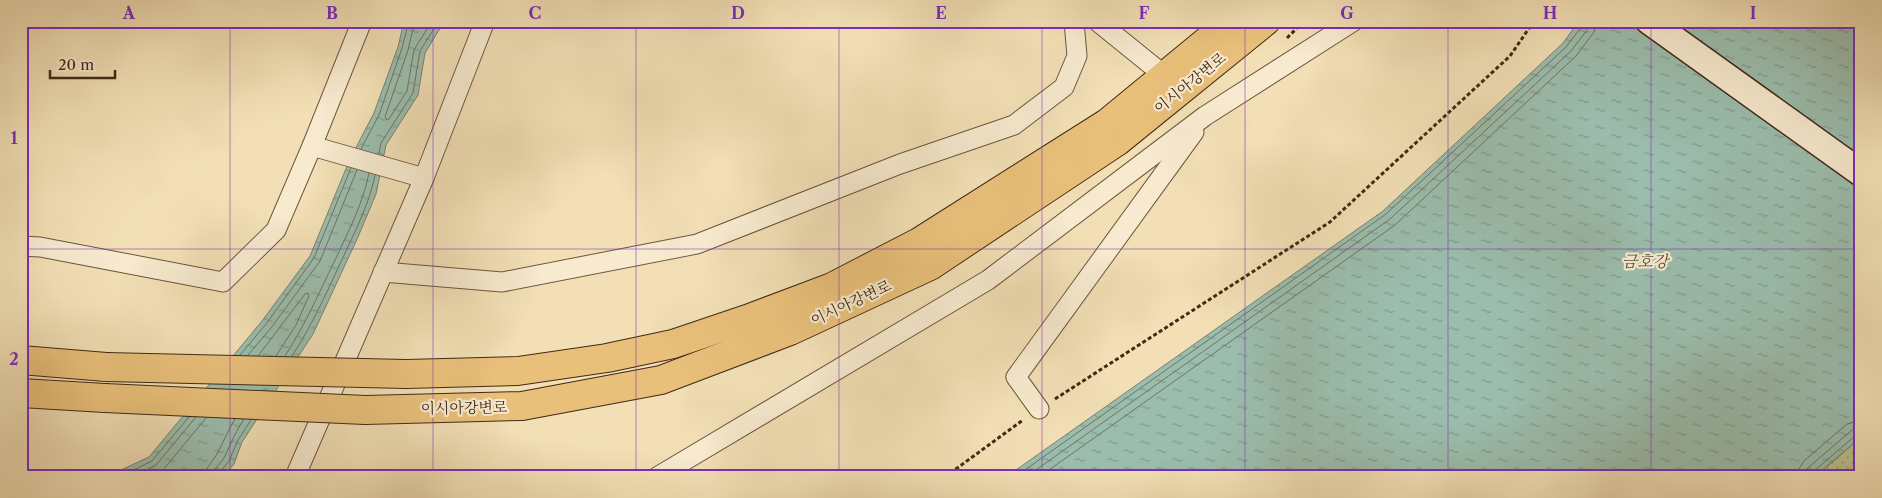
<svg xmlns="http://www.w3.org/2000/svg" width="1882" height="498" font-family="'Libre Caslon Text','Noto Serif KR',serif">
<defs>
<pattern id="park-dots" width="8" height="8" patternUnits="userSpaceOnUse" patternTransform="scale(1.25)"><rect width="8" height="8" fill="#bbc18d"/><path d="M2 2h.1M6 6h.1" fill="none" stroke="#999d72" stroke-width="1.8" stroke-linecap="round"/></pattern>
<pattern id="water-ripples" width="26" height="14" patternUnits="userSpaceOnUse" patternTransform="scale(1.25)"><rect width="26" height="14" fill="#9bbdad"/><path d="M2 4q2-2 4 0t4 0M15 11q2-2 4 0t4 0" fill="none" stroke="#809a8c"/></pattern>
</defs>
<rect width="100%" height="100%" fill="#f2dfb5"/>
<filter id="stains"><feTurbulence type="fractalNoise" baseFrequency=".004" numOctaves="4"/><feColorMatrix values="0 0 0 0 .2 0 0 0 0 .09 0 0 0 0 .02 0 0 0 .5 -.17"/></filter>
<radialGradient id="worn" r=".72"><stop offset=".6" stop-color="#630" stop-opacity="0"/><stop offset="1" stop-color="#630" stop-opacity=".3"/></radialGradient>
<path fill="url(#park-dots)" stroke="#7e7552" d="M 1861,437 L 1861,477 L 1815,477 Z"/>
<g fill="url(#water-ripples)" stroke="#778271">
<path d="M 404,21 L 448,21 L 439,30 L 425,53 L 418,95 L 386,145 L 376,194 L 358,237 L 313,334 L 242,442 L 234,464 L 223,477 L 106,477 L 149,457 L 262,321 L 310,256 L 350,159 L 374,113 L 398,47 Z"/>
<path d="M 1579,21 L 1861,21 L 1861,437 L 1814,477 L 1006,477 L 1383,211 L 1563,43 Z"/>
</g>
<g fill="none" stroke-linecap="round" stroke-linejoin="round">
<g stroke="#6e7362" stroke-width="1">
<path d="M 415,21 L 408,50 L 385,117 L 387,120 L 389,119 L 407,91 L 414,50 L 432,21"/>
<path d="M 361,149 L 379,115 L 402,48 L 409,21"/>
<path d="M 379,154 L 381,143 L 413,93 L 420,51 L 435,27 L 441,21"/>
<path d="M 240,355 L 266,324 L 314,258 L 351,168"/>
<path d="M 248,355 L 271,328 L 320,261 L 357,170"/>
<path d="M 258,356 L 305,294 L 308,293 L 309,296 L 296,325 L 276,356"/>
<path d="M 285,356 C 305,325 319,293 335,260 C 348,232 363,204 369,173"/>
<path d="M 292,356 C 311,327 325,296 340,264 C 353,235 369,206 375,175"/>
<path d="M 119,477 L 152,461 L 189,417"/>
<path d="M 133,477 L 156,465 L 196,417"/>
<path d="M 151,477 L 163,470 L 206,418"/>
<path d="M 205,477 C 206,465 214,461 218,452 C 224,441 228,430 235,419"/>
<path d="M 213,477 C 214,467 221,464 225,456 C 231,443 236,431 244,419"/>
<path d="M 219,477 L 220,472 L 229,461 L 238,440 L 251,420"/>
<path d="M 1015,477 L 1386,214 L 1566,47 L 1582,26 L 1583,21"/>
<path d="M 1026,477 L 1390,219 L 1571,51 L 1587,30 L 1589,21"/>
<path d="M 1039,477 L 1395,225 L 1576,56 L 1594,32 L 1597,21"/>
<path d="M 1798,477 L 1799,469 L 1804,461 L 1847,424 L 1861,420"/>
<path d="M 1805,477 L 1806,470 L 1810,466 L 1852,430 L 1861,428"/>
<path d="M 1812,477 L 1814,471 L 1856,435 L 1861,434"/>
</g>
<g stroke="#6c563e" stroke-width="21">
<g id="street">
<path d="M 1097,21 L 1165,76"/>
<path d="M 312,146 L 362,21"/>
<path d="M 21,246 L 40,247 L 223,282 L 276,230 L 312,146 L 424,178 L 485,21"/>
<path d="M 383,272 L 502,282 L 697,244 L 900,164 L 1014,125 L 1064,87 L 1077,56 L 1074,21"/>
<path d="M 1039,409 L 1016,377 L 1194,132"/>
<path d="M 295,477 L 424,178"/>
<path d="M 657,477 L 988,280 L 1205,116 L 1354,21"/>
</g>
</g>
<g stroke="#402916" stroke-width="29">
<path id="secondary" d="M 1649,21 L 1861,173"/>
</g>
<g stroke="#402916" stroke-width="30">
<g id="highway">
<path d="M 21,360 L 106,367"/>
<path d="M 406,374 L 518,371 L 607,358 L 673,344 L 747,319 L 832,287 L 919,242 L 1107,123 L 1231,21"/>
<path d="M 21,393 L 105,398"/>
<path d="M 365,410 L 522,406 L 661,380 L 790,331 L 930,266 L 1118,141 L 1266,21"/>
</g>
</g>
<g stroke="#402916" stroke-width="3" stroke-dasharray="4 2.5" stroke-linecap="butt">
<path d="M 1287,38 L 1304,21"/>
<path d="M 1055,399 L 1330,222 L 1510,56 L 1534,21"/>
<path d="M 945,477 L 1023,420"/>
</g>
<use href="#street" stroke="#f7eacf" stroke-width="19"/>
<use href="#secondary" stroke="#f7eacf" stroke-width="26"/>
<use href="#highway" stroke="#e9c07a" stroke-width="28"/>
<g stroke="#402916" stroke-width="30" stroke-linecap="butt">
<g id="highway-bridge">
<path d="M 106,367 L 406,374"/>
<path d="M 105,398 L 365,410"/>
</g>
</g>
<use href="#highway-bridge" stroke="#e9c07a" stroke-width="28"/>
</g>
<path fill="none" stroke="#7b2cbf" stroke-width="1" stroke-opacity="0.55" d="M 230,21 L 230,477M 433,21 L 433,477M 636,21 L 636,477M 839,21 L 839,477M 1042,21 L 1042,477M 1245,21 L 1245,477M 1448,21 L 1448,477M 1651,21 L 1651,477M 21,249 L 1861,249"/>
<g text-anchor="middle" stroke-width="4.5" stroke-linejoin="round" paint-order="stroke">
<g font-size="15" fill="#402916" stroke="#f7eacf">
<text transform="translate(1190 83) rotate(-39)" y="5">이시아강변로</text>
<text transform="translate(851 303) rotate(-25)" y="5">이시아강변로</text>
<text transform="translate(464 408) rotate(-1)" y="5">이시아강변로</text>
</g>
<g font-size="16" font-style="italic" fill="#574e3c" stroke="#f7eacf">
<text x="1645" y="267">금호강</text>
</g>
</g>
<rect width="1882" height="498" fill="none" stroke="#f2dfb5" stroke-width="55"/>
<path d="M50 70v8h65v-8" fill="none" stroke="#402916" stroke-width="2.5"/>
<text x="58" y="70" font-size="15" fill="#402916" stroke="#f7eacf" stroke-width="4" paint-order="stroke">20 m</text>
<rect x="28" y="28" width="1826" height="442" fill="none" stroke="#7b2cbf" stroke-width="2"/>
<g font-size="16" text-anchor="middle" font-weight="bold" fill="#7b2cbf">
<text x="129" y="19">A</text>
<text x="332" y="19">B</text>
<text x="535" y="19">C</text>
<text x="738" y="19">D</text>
<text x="941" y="19">E</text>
<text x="1144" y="19">F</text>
<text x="1347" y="19">G</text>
<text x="1550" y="19">H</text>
<text x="1753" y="19">I</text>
<text x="14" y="144">1</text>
<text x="14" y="365">2</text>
</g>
<rect width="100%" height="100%" filter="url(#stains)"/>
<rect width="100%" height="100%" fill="url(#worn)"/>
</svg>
